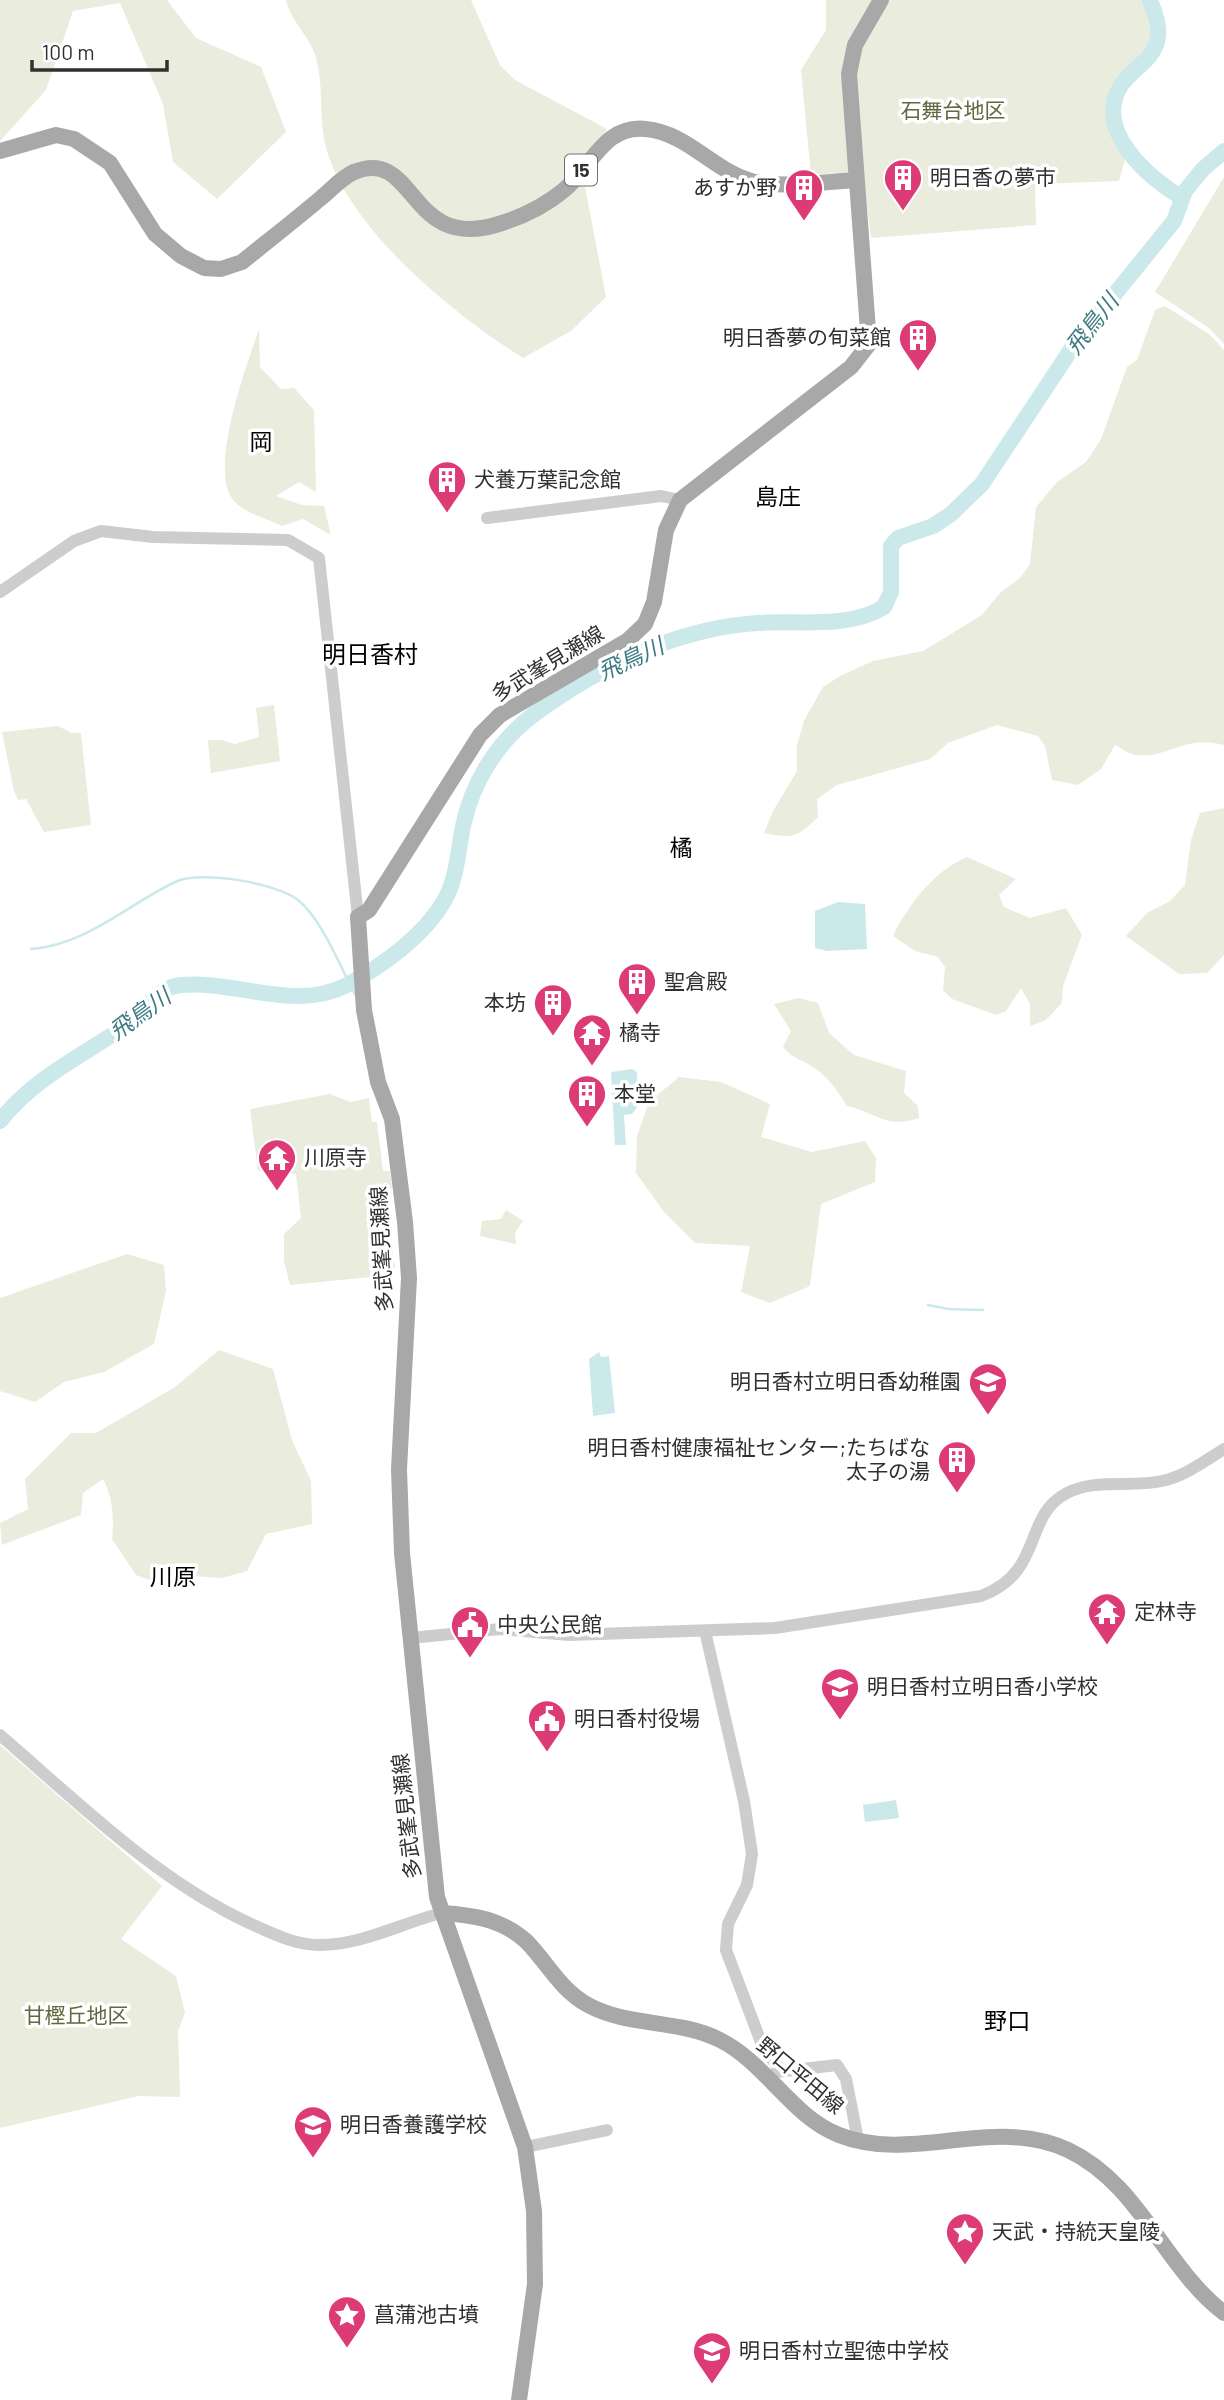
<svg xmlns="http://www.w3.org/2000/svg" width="1224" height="2400" font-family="Barlow,'Noto Sans JP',sans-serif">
<rect width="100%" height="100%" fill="#fff"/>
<g fill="#eaecde">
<path d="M 0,0 L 167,0 L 196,38 L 261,67 L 286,132 L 217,199 L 173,162 L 163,104 L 120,3 L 73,11 L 46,90 L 0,141 Z"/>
<path d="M 286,0 L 471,0 L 500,65 L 515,80 L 607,129 L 582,171 L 606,297 L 571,331 L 523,358 C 454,315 347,228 326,147 C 318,117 325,81 314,52 C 307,34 290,19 286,0 Z"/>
<path d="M 826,0 L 1145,0 C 1186,76 1068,62 1126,156 L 1119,181 L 1035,184 L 1036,225 L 871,238 L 863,175 L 811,175 L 801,70 L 826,30 Z"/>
<path d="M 1224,177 L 1224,344 L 1209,328 L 1155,292 Z"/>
<path d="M 1165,306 L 1209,334 L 1224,350 L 1224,745 C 1185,734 1167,759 1136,755 C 1129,754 1121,748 1115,745 L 1101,769 L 1078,785 L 1052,780 L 1045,746 L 1038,736 L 997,725 L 948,743 L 930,759 L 837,785 L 817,799 L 818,817 C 798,837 793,839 764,833 L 773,811 L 797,771 L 797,745 L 804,721 L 823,687 L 840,676 L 873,661 L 923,651 L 982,615 L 1001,592 L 1020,578 L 1030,564 L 1036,507 L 1057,482 L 1086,462 L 1101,439 L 1127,367 L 1137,360 L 1155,310 Z"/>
<path d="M 259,329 L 260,367 L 281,389 L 294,388 L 314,410 L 316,492 L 299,482 L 276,496 L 302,505 L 324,506 L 331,535 L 303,519 L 282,526 C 268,519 244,513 234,501 C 207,471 247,365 259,329 Z"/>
<path d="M 274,705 L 280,761 L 211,773 L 208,740 L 221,740 L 235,744 L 259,737 L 256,708 Z"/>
<path d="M 58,726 L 72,733 L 81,733 L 91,825 L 44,832 L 26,799 L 18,800 L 14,791 L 2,732 Z"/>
<path d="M 1224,808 L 1224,955 L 1207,973 L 1179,974 L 1126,936 L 1147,913 L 1170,901 L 1185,885 L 1191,840 L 1200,813 Z"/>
<path d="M 967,857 L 1016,879 L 999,895 L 1004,907 L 1030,918 L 1066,908 L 1082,935 L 1063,986 L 1062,1003 L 1046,1020 L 1030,1026 L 1030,1004 L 1021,988 L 1006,1011 L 996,1015 L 952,999 L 943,990 L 945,967 L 938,957 L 915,951 L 893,936 C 908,905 935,870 967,857 Z"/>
<path d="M 799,998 L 818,1003 L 829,1033 L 854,1055 L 906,1071 L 904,1093 L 918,1106 L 919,1118 C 885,1129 878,1113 847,1106 C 837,1090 827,1075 810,1065 C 798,1058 792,1058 783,1047 L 791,1031 L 774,1004 Z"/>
<path d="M 679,1077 L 721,1082 L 770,1104 L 761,1137 L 812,1152 L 865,1141 L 876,1158 L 875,1182 L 821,1204 L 810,1286 L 770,1303 L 741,1292 L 750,1246 L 695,1243 L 664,1212 L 636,1173 L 637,1136 L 649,1102 Z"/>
<path d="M 330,1094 L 350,1102 L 369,1098 L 372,1122 L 377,1122 L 383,1171 L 390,1171 L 392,1188 L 385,1190 L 395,1268 L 390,1269 L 391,1275 L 290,1285 L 284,1261 L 284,1234 L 301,1218 L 296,1174 L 258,1171 L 250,1109 Z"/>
<path d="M 506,1210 L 523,1221 L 515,1233 L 516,1244 L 480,1236 L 482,1221 L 501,1219 Z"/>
<path d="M 127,1254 L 164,1265 L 166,1291 L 154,1344 L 104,1372 L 64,1382 L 35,1402 L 0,1391 L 0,1298 Z"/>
<path d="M 219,1350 L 273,1369 L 292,1440 L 311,1481 L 312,1524 L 266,1534 L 247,1571 L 222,1578 L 194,1576 L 168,1587 L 136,1575 L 112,1539 C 114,1519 113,1497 103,1479 L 83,1493 L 81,1515 L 2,1545 L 0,1523 L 28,1509 L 25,1479 L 71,1433 L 96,1433 L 175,1387 Z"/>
<path d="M 0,1745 L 162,1886 L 121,1939 L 176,1976 L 185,2013 L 178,2031 L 180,2097 L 139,2096 L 0,2128 Z"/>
</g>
<g fill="#cbe8eb">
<path d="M 838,902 L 865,904 L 867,949 L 827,951 L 815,948 L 815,911 Z"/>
<path d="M 632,1069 L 637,1072 L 638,1106 L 632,1114 L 624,1115 L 626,1145 L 615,1145 L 611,1072 Z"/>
<path d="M 599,1352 L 601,1357 L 609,1356 L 615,1413 L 593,1416 L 589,1359 Z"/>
<path d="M 896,1800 L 899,1818 L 865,1822 L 863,1805 Z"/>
</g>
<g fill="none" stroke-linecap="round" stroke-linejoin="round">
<g stroke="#cbe8eb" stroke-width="2.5">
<path d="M 31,949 C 86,945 127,905 175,882 C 200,870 277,883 298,900 C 322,919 341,969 356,996"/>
<path d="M 928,1305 L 948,1309 L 983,1310"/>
</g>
<g stroke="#cbe8eb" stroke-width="16">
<path d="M 1150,0 C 1155,13 1161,28 1157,42 C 1151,62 1130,70 1120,87 C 1094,130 1148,178 1181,197"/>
<path d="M 0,1121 C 34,1078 80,1057 124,1027 C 144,1014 156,987 181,985 C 235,980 296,1012 347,985 C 382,966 424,936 444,901 C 457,879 458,851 463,826 C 472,783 497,742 533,715 C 599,667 675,628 758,623 C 798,620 849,629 884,607 L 891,592 L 891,546 L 898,538 L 933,526 L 951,514 L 982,484 L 1076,342 L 1174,221 L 1185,191 L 1203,169 L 1224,151"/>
</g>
<g stroke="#cdcdcd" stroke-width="12">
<path d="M 487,518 L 661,496 L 680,500"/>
<path d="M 0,592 L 74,541 L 101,531 L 153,537 L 288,540 L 319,558 L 358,917"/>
<path d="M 705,1631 L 744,1801 L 752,1854 L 747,1885 L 728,1924 L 726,1950 L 764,2050 L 782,2071"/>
<path d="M 411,1638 L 500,1629 L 569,1635 L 775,1628 L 981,1596 C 1045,1572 1022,1516 1067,1493 C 1096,1478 1131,1488 1162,1481 C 1185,1476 1205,1461 1224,1449"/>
<path d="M 0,1735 C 79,1803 154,1878 249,1923 C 272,1933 294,1945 319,1945 C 363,1945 401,1923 442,1913"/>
<path d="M 776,2072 L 837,2065 L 846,2079 L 858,2140"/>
<path d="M 525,2147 L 607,2130"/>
</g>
<g stroke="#a8a8a8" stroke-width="16">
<path d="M 0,151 L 56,135 L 74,139 L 110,163 L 155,234 L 181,256 L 204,268 L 221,269 L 242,262 C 268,241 295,220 321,198 C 331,190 342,177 354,172 C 417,146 407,253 499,224 C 522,217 546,205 564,190 C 591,168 604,124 646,129 C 688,133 715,173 755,182 C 787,188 824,182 856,180"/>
<path d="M 442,1913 C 473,1915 502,1919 526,1941 C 547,1962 560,1990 588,2005 C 628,2027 679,2019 720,2040 C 766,2063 791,2116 839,2135 C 912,2164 994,2115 1068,2150 C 1140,2184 1164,2267 1224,2313"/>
<path d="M 519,2400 L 535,2284 L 534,2211 L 525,2147 L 437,1897 L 402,1553 L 399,1469 L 409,1278 L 405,1222 L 392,1119 L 378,1082 L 364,1010 L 358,917 L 369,910 L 480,735 L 500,715 L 627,641 L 645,624 L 654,602 L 666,530 L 680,500 L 851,367 L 869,344 L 849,74 L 855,45 L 881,0"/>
</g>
</g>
<defs>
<g id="building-pin" transform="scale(2.0125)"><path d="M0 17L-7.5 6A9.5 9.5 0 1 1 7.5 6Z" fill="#dd3b76" stroke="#fff"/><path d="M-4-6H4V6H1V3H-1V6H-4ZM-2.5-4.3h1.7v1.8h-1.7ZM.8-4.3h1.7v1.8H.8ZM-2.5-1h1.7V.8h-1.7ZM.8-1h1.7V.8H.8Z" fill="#fff"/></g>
<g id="temple-pin" transform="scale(2.0125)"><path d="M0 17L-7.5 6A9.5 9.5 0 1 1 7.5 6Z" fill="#dd3b76" stroke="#fff"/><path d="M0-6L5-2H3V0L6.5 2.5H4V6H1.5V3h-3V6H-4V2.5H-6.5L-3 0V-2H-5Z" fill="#fff"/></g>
<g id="school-pin" transform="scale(2.0125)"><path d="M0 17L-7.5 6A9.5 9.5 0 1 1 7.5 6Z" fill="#dd3b76" stroke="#fff"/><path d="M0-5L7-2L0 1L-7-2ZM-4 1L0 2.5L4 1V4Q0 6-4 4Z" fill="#fff"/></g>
<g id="civic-pin" transform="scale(2.0125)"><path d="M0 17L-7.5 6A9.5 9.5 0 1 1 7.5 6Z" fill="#dd3b76" stroke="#fff"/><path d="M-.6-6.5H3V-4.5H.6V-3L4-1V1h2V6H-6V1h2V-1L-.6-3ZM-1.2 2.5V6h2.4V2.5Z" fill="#fff"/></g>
<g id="sight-pin" transform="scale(2.0125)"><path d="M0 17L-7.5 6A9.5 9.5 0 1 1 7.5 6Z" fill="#dd3b76" stroke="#fff"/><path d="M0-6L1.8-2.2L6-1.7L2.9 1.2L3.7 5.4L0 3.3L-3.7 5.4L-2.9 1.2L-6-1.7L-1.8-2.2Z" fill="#fff"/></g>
</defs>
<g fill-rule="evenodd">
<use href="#building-pin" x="903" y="178"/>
<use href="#building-pin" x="804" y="188"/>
<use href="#building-pin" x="918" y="338"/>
<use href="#building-pin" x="447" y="480"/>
<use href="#building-pin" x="637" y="982"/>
<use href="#building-pin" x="553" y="1003"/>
<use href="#temple-pin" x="592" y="1033"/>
<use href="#building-pin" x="587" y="1094"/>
<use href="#temple-pin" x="277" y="1158"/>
<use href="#school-pin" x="988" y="1382"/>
<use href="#building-pin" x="957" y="1460"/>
<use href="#temple-pin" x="1107" y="1612"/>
<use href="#civic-pin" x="470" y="1625"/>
<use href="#school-pin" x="840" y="1687"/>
<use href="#civic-pin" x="547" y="1719"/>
<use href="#school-pin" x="313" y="2125"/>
<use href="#sight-pin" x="965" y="2232"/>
<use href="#sight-pin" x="347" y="2315"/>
<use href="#school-pin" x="712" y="2351"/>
</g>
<g text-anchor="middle" stroke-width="7" stroke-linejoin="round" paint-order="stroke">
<rect fill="#fff" stroke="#6e6e6e" stroke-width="2" x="565" y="154.5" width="32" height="31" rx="5"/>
<g font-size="19" font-weight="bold" fill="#303030">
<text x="581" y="177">15</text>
</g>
<g font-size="21" fill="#5f693f" stroke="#fff">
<text x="953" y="118">石舞台地区</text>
<text x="76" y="2023">甘樫丘地区</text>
</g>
<g font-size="21" fill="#303030" stroke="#fff" text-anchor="start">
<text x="930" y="185">明日香の夢市</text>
<text x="777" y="195" text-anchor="end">あすか野</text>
<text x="891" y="345" text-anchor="end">明日香夢の旬菜館</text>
<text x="474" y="487">犬養万葉記念館</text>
<text x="664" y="989">聖倉殿</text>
<text x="526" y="1010" text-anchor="end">本坊</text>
<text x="619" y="1040">橘寺</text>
<text x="614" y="1101">本堂</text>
<text x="304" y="1165">川原寺</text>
<text x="961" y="1389" text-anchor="end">明日香村立明日香幼稚園</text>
<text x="930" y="1455" text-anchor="end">明日香村健康福祉センター;たちばな<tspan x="930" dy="24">太子の湯</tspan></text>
<text x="1134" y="1619">定林寺</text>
<text x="497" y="1632">中央公民館</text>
<text x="867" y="1694">明日香村立明日香小学校</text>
<text x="574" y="1726">明日香村役場</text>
<text x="340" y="2132">明日香養護学校</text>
<text x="992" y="2239">天武・持統天皇陵</text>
<text x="374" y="2322">菖蒲池古墳</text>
<text x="739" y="2358">明日香村立聖徳中学校</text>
</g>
<g font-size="21" fill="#303030" stroke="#fff">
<text transform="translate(548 664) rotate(-31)" y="7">多武峯見瀬線</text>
<text transform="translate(382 1249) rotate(-93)" y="7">多武峯見瀬線</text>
<text transform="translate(407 1816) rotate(-96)" y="7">多武峯見瀬線</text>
<text transform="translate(800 2076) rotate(40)" y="7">野口平田線</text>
</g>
<g font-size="23" font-style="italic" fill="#3c7b82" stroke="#fff">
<text transform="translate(1092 324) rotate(-52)" y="8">飛鳥川</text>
<text transform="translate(631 659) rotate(-25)" y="8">飛鳥川</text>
<text transform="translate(140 1014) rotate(-36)" y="8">飛鳥川</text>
</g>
<g font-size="23" fill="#000" stroke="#fff">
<text x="261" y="450">岡</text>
<text x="778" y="505">島庄</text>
<text x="681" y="856">橘</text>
<text x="173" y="1585">川原</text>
<text x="1007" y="2029">野口</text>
</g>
<g font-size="24" fill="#000" stroke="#fff">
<text x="370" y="663">明日香村</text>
</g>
</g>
<path d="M32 60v10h135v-10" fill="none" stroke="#303030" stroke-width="3.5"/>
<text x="42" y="60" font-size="21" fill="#303030" stroke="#ffffff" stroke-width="5" paint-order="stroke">100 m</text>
</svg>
